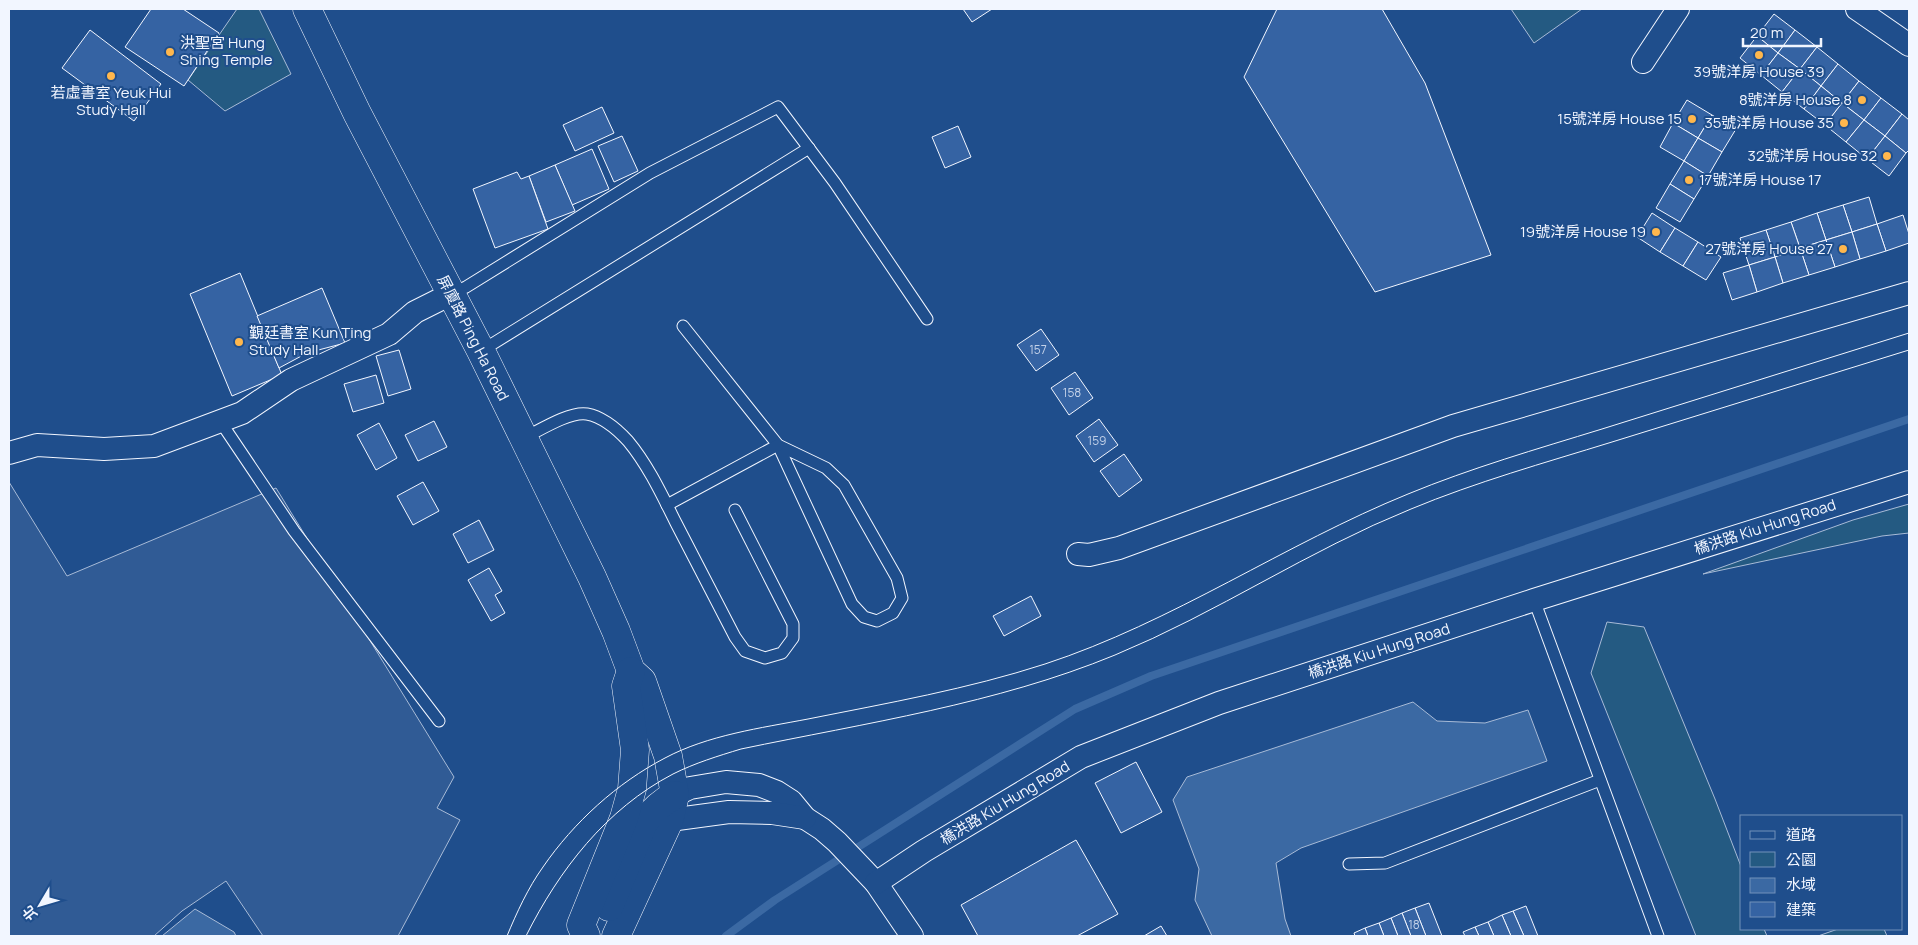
<svg xmlns="http://www.w3.org/2000/svg" width="1918" height="945" font-family="Manrope,'Noto Sans TC',sans-serif">
<rect width="100%" height="100%" fill="#1f4e8c"/>
<g fill="#245a82" stroke="#a8bbd7">
<path d="M 237,9 L 259,9 L 291,74 L 225,111 L 188,80 Z"/>
<path d="M 1511,9 L 1582,9 L 1534,43 Z"/>
<path d="M 1909,504 L 1909,533 L 1882,536 L 1703,574 L 1853,520 Z"/>
<path d="M 1607,622 L 1644,627 L 1715,799 L 1742,869 L 1742,929 L 1764,929 L 1767,936 L 1696,936 L 1591,673 Z"/>
<path d="M 1838,929 L 1884,929 L 1887,936 L 1818,936 Z"/>
</g>
<path fill="#305b95" stroke="#a8bbd7" d="M 9,482 L 67,576 L 276,488 L 454,777 L 437,808 L 460,820 L 398,936 L 263,936 L 226,881 L 182,911 L 154,936 L 9,936 Z"/>
<g fill="#3b69a3" stroke="#a8bbd7">
<path d="M 1413,702 L 1437,721 L 1485,723 L 1528,710 L 1547,761 L 1301,848 L 1276,863 L 1285,919 L 1291,936 L 1212,936 L 1195,900 L 1199,869 L 1173,800 L 1187,777 Z"/>
<path d="M 195,909 L 234,932 L 236,936 L 162,936 Z"/>
</g>
<g fill="none" stroke-linecap="round" stroke-linejoin="round">
<path stroke="#3b69a3" stroke-width="8" d="M 726,936 L 775,900 L 1075,709 L 1151,676 L 1909,419"/>
</g>
<g fill="#3563a3" stroke="#f2f6ff">
<path d="M 151,9 L 183,9 L 219,33 L 184,86 L 125,47 Z"/>
<path d="M 963,9 L 992,9 L 972,22 Z"/>
<path d="M 1277,9 L 1382,9 L 1425,83 L 1491,255 L 1375,292 L 1244,77 Z"/>
<path d="M 1774,14 L 1795,30 L 1778,53 L 1757,36 Z"/>
<path d="M 90,30 L 161,84 L 134,121 L 62,68 Z"/>
<path d="M 1795,30 L 1817,47 L 1800,69 L 1778,53 Z"/>
<path d="M 1757,36 L 1778,53 L 1761,75 L 1740,58 Z"/>
<path d="M 1817,47 L 1838,64 L 1821,86 L 1800,69 Z"/>
<path d="M 1778,53 L 1800,69 L 1782,92 L 1761,75 Z"/>
<path d="M 1838,64 L 1859,81 L 1842,103 L 1821,86 Z"/>
<path d="M 1800,69 L 1821,86 L 1804,109 L 1782,92 Z"/>
<path d="M 1859,81 L 1881,98 L 1864,120 L 1842,103 Z"/>
<path d="M 1821,86 L 1842,103 L 1825,125 L 1804,109 Z"/>
<path d="M 1881,98 L 1902,114 L 1885,136 L 1864,120 Z"/>
<path d="M 1687,100 L 1712,115 L 1698,138 L 1673,123 Z"/>
<path d="M 1842,103 L 1864,120 L 1846,142 L 1825,125 Z"/>
<path d="M 602,107 L 614,133 L 575,151 L 563,125 Z"/>
<path d="M 1902,114 L 1909,120 L 1909,150 L 1906,153 L 1885,136 Z"/>
<path d="M 1712,115 L 1736,129 L 1722,152 L 1698,138 Z"/>
<path d="M 1864,120 L 1885,136 L 1867,159 L 1846,142 Z"/>
<path d="M 1673,123 L 1698,138 L 1684,161 L 1660,147 Z"/>
<path d="M 958,126 L 971,157 L 945,168 L 932,137 Z"/>
<path d="M 622,136 L 638,171 L 614,182 L 598,146 Z"/>
<path d="M 1885,136 L 1906,153 L 1889,176 L 1867,159 Z"/>
<path d="M 1698,138 L 1722,152 L 1708,176 L 1684,161 Z"/>
<path d="M 592,149 L 609,189 L 572,205 L 555,165 Z"/>
<path d="M 1684,161 L 1708,176 L 1694,199 L 1670,184 Z"/>
<path d="M 555,165 L 575,211 L 546,222 L 529,176 Z"/>
<path d="M 517,172 L 521,179 L 529,176 L 548,229 L 495,248 L 473,189 Z"/>
<path d="M 1670,184 L 1694,199 L 1680,222 L 1656,208 Z"/>
<path d="M 1869,197 L 1877,224 L 1852,232 L 1843,205 Z"/>
<path d="M 1843,205 L 1852,232 L 1826,240 L 1817,213 Z"/>
<path d="M 1652,213 L 1675,228 L 1660,252 L 1637,237 Z"/>
<path d="M 1817,213 L 1826,240 L 1800,248 L 1791,222 Z"/>
<path d="M 1903,215 L 1909,234 L 1909,243 L 1886,251 L 1877,224 Z"/>
<path d="M 1791,222 L 1800,248 L 1775,257 L 1766,230 Z"/>
<path d="M 1877,224 L 1886,251 L 1860,259 L 1852,232 Z"/>
<path d="M 1675,228 L 1698,242 L 1683,266 L 1660,252 Z"/>
<path d="M 1766,230 L 1775,257 L 1749,265 L 1740,238 Z"/>
<path d="M 1852,232 L 1860,259 L 1835,267 L 1826,240 Z"/>
<path d="M 1826,240 L 1835,267 L 1809,275 L 1800,248 Z"/>
<path d="M 1698,242 L 1721,257 L 1706,280 L 1683,266 Z"/>
<path d="M 1800,248 L 1809,275 L 1783,283 L 1775,257 Z"/>
<path d="M 1775,257 L 1783,283 L 1757,292 L 1749,265 Z"/>
<path d="M 1749,265 L 1757,292 L 1732,300 L 1723,273 Z"/>
<path d="M 240,273 L 282,375 L 232,396 L 190,294 Z"/>
<path d="M 322,288 L 345,343 L 307,353 L 279,368 L 257,316 Z"/>
<path d="M 1041,329 L 1059,355 L 1036,371 L 1017,345 Z"/>
<path d="M 399,350 L 411,389 L 388,396 L 376,356 Z"/>
<path d="M 1075,372 L 1093,398 L 1069,415 L 1051,388 Z"/>
<path d="M 376,375 L 384,403 L 353,412 L 344,384 Z"/>
<path d="M 1099,419 L 1118,445 L 1094,462 L 1076,436 Z"/>
<path d="M 434,421 L 447,447 L 418,461 L 405,435 Z"/>
<path d="M 379,423 L 397,458 L 376,470 L 357,435 Z"/>
<path d="M 1124,454 L 1142,480 L 1119,497 L 1100,471 Z"/>
<path d="M 423,482 L 439,511 L 413,525 L 397,496 Z"/>
<path d="M 479,520 L 494,550 L 468,563 L 453,534 Z"/>
<path d="M 489,568 L 502,591 L 495,595 L 505,613 L 491,621 L 468,580 Z"/>
<path d="M 1031,596 L 1041,616 L 1004,636 L 993,616 Z"/>
<path d="M 1136,762 L 1162,812 L 1121,833 L 1095,783 Z"/>
<path d="M 1076,840 L 1118,914 L 1077,936 L 978,936 L 961,905 Z"/>
<path d="M 1429,903 L 1442,936 L 1426,936 L 1415,908 Z"/>
<path d="M 1526,906 L 1538,936 L 1524,936 L 1513,911 Z"/>
<path d="M 1415,908 L 1426,936 L 1411,936 L 1402,913 Z"/>
<path d="M 1513,911 L 1524,936 L 1511,936 L 1502,915 Z"/>
<path d="M 1402,913 L 1411,936 L 1398,936 L 1391,918 Z"/>
<path d="M 1502,915 L 1511,936 L 1494,936 L 1488,922 Z"/>
<path d="M 1391,918 L 1398,936 L 1384,936 L 1379,923 Z"/>
<path d="M 1488,922 L 1494,936 L 1479,936 L 1475,927 Z"/>
<path d="M 1379,923 L 1384,936 L 1368,936 L 1365,928 Z"/>
<path d="M 1161,926 L 1167,936 L 1144,936 Z"/>
<path d="M 1475,927 L 1479,936 L 1465,936 L 1463,932 Z"/>
<path d="M 1365,928 L 1368,936 L 1355,936 L 1354,933 Z"/>
</g>
<g fill="none" stroke-linecap="round" stroke-linejoin="round">
<g stroke="#f2f6ff" stroke-width="13">
<g id="lane">
<path d="M 451,294 L 466,287 L 650,173 L 778,107 L 835,183 L 927,319"/>
<path d="M 683,326 L 778,445 L 852,604 L 864,617 L 877,621 L 893,613 L 902,598 L 897,578 L 844,485 L 826,468 L 778,445"/>
<path d="M 481,351 L 809,148"/>
<path d="M 220,421 L 294,531 L 439,721"/>
<path d="M 524,438 C 540,430 570,411 587,414 C 603,417 617,429 628,441 C 648,465 662,495 676,523 C 696,561 715,599 735,637 L 745,651 L 765,658 L 782,653 L 793,638 L 793,624 L 735,510"/>
<path d="M 667,505 L 778,445"/>
<path d="M 1534,600 L 1658,936"/>
<path d="M 1349,864 L 1385,863 L 1600,780"/>
</g>
</g>
<g stroke="#f2f6ff" stroke-width="24">
<g id="street">
<path d="M 1857,9 L 1909,45"/>
<path d="M 1643,62 L 1678,9"/>
<path d="M 9,453 L 37,445 L 104,449 L 154,446 L 242,413 L 291,380 L 389,334 L 415,312 L 451,294"/>
<path d="M 1078,554 L 1089,555 L 1119,548 L 1453,426 L 1909,293"/>
<path d="M 675,795 L 690,788 L 726,782 L 759,785 L 777,792 L 791,801 L 805,818 L 822,829 L 837,842 L 876,883 L 912,936"/>
<path d="M 655,822 L 729,812 L 772,813 L 805,818"/>
<path d="M 876,883 L 924,851 L 1081,757 L 1219,703 L 1534,600 L 1909,482"/>
</g>
</g>
<g stroke="#f2f6ff" stroke-width="29">
<g id="secondary">
<path d="M 307,9 L 357,113 L 481,351 L 592,577 L 616,631 L 631,671 L 642,681 L 668,756 L 675,795 L 669,821 L 616,936"/>
<path d="M 609,907 L 644,822 C 653,810 662,802 675,795"/>
<path d="M 586,936 L 581,925 L 624,818 L 632,789 L 635,750 L 626,686 L 631,671"/>
</g>
</g>
<use href="#lane" stroke="#1f4e8c" stroke-width="11"/>
<use href="#street" stroke="#1f4e8c" stroke-width="22"/>
<use href="#secondary" stroke="#1f4e8c" stroke-width="28"/>
<g stroke="#f2f6ff" stroke-width="1">
<path d="M 507,936 C 517,912 528,888 543,867 C 574,822 617,783 665,758 C 708,735 761,728 808,719 C 888,703 968,689 1045,664 C 1173,622 1285,544 1408,494 C 1471,468 1537,449 1602,429 C 1704,397 1807,365 1909,333"/>
<path d="M 526,936 C 559,870 606,809 673,774 C 695,763 718,756 741,749 C 866,723 996,704 1115,655 C 1217,613 1309,550 1411,509 C 1476,482 1544,463 1612,442 C 1711,411 1810,381 1909,350"/>
</g>
</g>
<g fill="#ffb74d" stroke="#1f4e8c" stroke-width="2">
<circle cx="170" cy="52" r="5"/>
<circle cx="1759" cy="55" r="5"/>
<circle cx="111" cy="76" r="5"/>
<circle cx="1862" cy="100" r="5"/>
<circle cx="1692" cy="119" r="5"/>
<circle cx="1844" cy="123" r="5"/>
<circle cx="1887" cy="156" r="5"/>
<circle cx="1689" cy="180" r="5"/>
<circle cx="1656" cy="232" r="5"/>
<circle cx="1843" cy="249" r="5"/>
<circle cx="239" cy="342" r="5"/>
</g>
<g text-anchor="middle" stroke-width="4" stroke-linejoin="round" paint-order="stroke">
<g font-size="12" fill="#c3d1e8">
<text x="1038" y="354">157</text>
<text x="1072" y="397">158</text>
<text x="1097" y="445">159</text>
<text x="1414" y="929">18</text>
</g>
<g font-size="15" fill="#f2f6ff" stroke="#1f4e8c" text-anchor="end">
<text x="180" y="48" text-anchor="start">洪聖宮 Hung<tspan x="180" dy="17">Shing Temple</tspan></text>
<text x="1759" y="77" text-anchor="middle">39號洋房 House 39</text>
<text x="111" y="98" text-anchor="middle">若虛書室 Yeuk Hui<tspan x="111" dy="17">Study Hall</tspan></text>
<text x="1852" y="105">8號洋房 House 8</text>
<text x="1682" y="124">15號洋房 House 15</text>
<text x="1834" y="128">35號洋房 House 35</text>
<text x="1877" y="161">32號洋房 House 32</text>
<text x="1699" y="185" text-anchor="start">17號洋房 House 17</text>
<text x="1646" y="237">19號洋房 House 19</text>
<text x="1833" y="254">27號洋房 House 27</text>
<text x="249" y="338" text-anchor="start">覲廷書室 Kun Ting<tspan x="249" dy="17">Study Hall</tspan></text>
</g>
<g font-size="15" fill="#f2f6ff" stroke="#1f4e8c">
<text transform="translate(473 338) rotate(63)" y="5">屏廈路 Ping Ha Road</text>
<text transform="translate(1765 527) rotate(-18)" y="5">橋洪路 Kiu Hung Road</text>
<text transform="translate(1379 651) rotate(-18)" y="5">橋洪路 Kiu Hung Road</text>
<text transform="translate(1005 803) rotate(-31)" y="5">橋洪路 Kiu Hung Road</text>
</g>
</g>
<rect width="1918" height="945" fill="none" stroke="#f2f6ff" stroke-width="20"/>
<rect x="1740" y="815" width="162" height="115" fill="#1f4e8c" stroke="#7391ba"/>
<rect x="1750" y="831" width="25" height="8" fill="#1f4e8c" stroke="#7391ba"/>
<text x="1786" y="840" font-size="15" fill="#f2f6ff">道路</text>
<rect x="1750" y="852" width="25" height="15" fill="#245a82" stroke="#7391ba"/>
<text x="1786" y="865" font-size="15" fill="#f2f6ff">公園</text>
<rect x="1750" y="878" width="25" height="15" fill="#3b69a3" stroke="#7391ba"/>
<text x="1786" y="890" font-size="15" fill="#f2f6ff">水域</text>
<rect x="1750" y="902" width="25" height="15" fill="#3563a3" stroke="#7391ba"/>
<text x="1786" y="915" font-size="15" fill="#f2f6ff">建築</text>
<g transform="translate(40 905) rotate(232)" stroke="#1f4e8c" stroke-width="4" paint-order="stroke">
<path d="M0-4L9 19L0 12L-9 19Z" fill="#f2f6ff"/>
<text y="-8" font-size="14" font-weight="bold" text-anchor="middle" fill="#f2f6ff">北</text>
</g>
<path d="M1743 38v8h78v-8" fill="none" stroke="#f2f6ff" stroke-width="2.5"/>
<text x="1750" y="38" font-size="15" fill="#f2f6ff" stroke="#1f4e8c" stroke-width="4" paint-order="stroke">20 m</text>
</svg>
